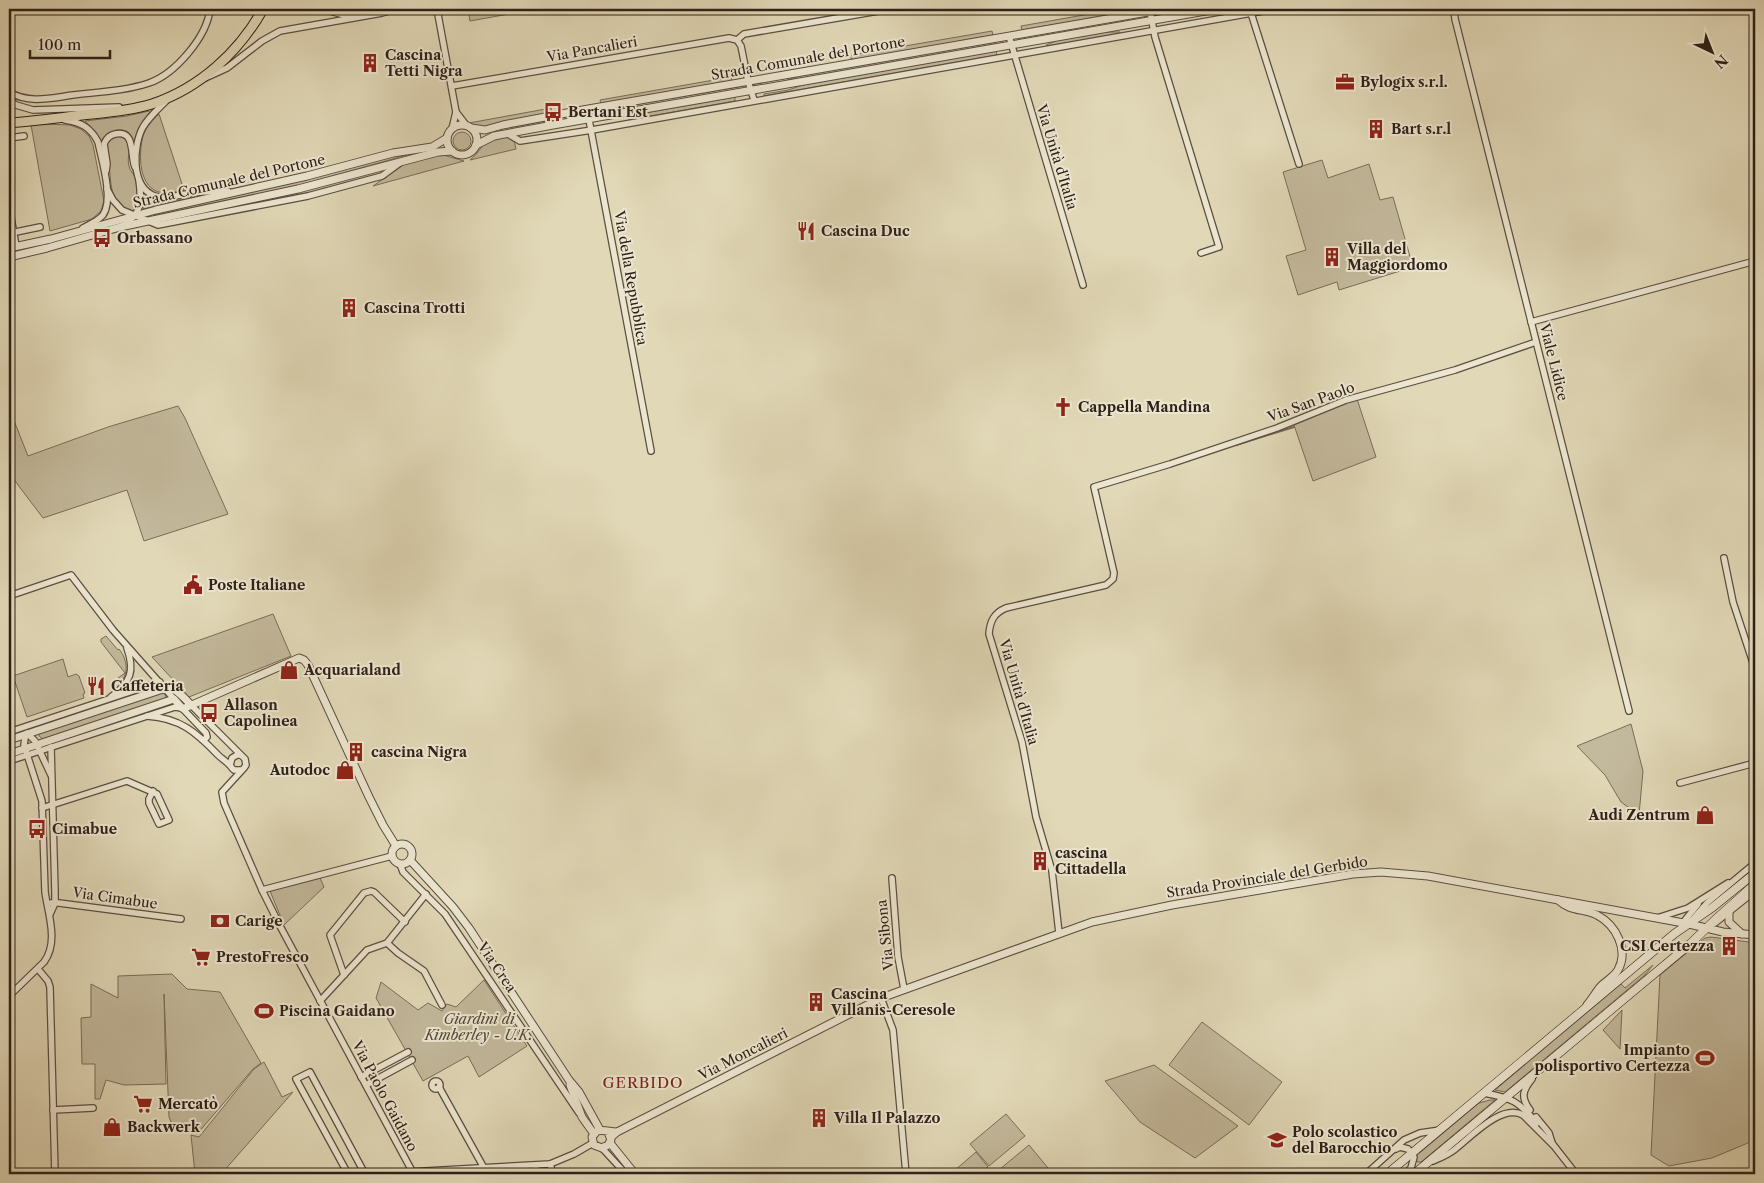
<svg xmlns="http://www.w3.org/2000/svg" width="1764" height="1183" font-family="'Libre Caslon Text',serif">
<rect width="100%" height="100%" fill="#e1d8b7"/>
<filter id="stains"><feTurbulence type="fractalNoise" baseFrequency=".004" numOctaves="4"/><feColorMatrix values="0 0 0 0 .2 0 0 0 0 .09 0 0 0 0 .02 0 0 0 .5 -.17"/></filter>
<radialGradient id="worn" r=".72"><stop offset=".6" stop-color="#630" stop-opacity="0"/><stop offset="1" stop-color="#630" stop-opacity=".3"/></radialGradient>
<g fill="#c3b99c" stroke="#786d5a">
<path d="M 468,9 L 537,9 L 470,21 Z"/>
<path d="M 1118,9 L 1118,11 L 1108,15 L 1022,30 L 1021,26 Z"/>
<path d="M 992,31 L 993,35 L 854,60 L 847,56 Z"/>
<path d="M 1103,32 L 1120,32 L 1120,34 L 1047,46 L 1046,45 L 1061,39 Z"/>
<path d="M 995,42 L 995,45 L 787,81 L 787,80 L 809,73 Z"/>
<path d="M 996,51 L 997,55 L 764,96 L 764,94 L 788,90 L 803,85 Z"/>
<path d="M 731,77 L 732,81 L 601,104 L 600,100 Z"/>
<path d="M 735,97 L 735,101 L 629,120 L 628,118 L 644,113 Z"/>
<path d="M 551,108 L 552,113 L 487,127 L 476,126 L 469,123 Z"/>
<path d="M 149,111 L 150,113 L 134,144 L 132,140 L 122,132 L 102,143 L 95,131 L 85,121 L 127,116 Z"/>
<path d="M 159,114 L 184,190 C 175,192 162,195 154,190 C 138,180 139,152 143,136 C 146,127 153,120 159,114 Z"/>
<path d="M 44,124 L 70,125 L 81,129 L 89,136 L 93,145 L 104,201 L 101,211 L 92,219 L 50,231 L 31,125 Z"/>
<circle cx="462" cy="141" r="9"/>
<path d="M 119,136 L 126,139 C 133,151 126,155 129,166 C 130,171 133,173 135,177 C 139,189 140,202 133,212 C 109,204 112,187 109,166 C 108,159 106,153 106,146 L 112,137 Z"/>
<path d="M 507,137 L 514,140 L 516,149 L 470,160 C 475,156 477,153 481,148 C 486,140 498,138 507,137 Z"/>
<path d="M 425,150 L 289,188 L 157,217 L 156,213 L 288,184 L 401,154 Z"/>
<path d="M 440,154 L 464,161 L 373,186 L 406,163 Z"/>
<path d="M 1322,160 L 1328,178 L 1369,164 L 1380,200 L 1393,197 L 1413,267 L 1339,290 L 1337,282 L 1298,295 L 1286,256 L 1306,250 L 1283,172 Z"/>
<path d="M 391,167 L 382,174 L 304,195 L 198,215 L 198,213 Z"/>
<path d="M 144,192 C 162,206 174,196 193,197 L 143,209 Z"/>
<path d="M 1357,399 L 1376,457 L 1313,481 L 1294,425 L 1342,404 Z"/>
<path d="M 178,406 L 185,418 L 228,514 L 144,541 L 127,490 L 43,518 L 9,473 L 9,414 L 11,413 L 28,456 L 108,427 Z"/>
<path d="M 273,614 L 291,656 L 189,697 L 152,657 Z"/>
<path d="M 106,636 L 118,650 L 119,649 C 127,659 129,672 121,682 L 118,678 L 125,673 L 101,642 L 101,639 Z"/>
<path d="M 63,659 L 68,677 L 76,674 L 79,676 L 85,693 L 83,694 L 84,698 L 27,717 L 13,676 Z"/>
<path d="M 164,692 L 166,697 L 164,699 L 43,739 L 39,736 L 39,733 Z"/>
<path d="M 1631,724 L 1643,771 L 1639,815 L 1621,802 L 1605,775 L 1577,746 Z"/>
<path d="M 320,878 L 324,887 L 284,925 L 270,891 Z"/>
<path d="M 1711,937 L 1749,942 L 1755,961 L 1755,1140 L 1712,1158 L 1669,1166 L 1651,1155 L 1660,975 L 1705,938 Z"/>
<path d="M 1653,965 L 1645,975 L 1505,1092 L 1495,1090 L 1621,984 L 1625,988 Z"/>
<path d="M 172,974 L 187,989 L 220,992 L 261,1063 L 253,1069 L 197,1134 L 171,1122 L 169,1117 L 164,994 L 166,1084 L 124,1085 L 106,1080 L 100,1099 L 95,1099 L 95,1064 L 82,1064 L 81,1018 L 91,1017 L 91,984 L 118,998 L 118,976 Z"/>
<path d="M 484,980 L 527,1046 L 479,1077 L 468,1056 L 423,1081 L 376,998 L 381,982 L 418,1010 L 428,1003 L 442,1011 L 447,1004 L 456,1007 Z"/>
<path d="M 1622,1010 L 1620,1049 L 1603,1030 Z"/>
<path d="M 1202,1022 L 1282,1082 L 1249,1125 L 1169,1065 Z"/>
<path d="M 264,1062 L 282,1097 L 293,1092 L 223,1172 L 225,1174 L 195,1174 L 191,1135 L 199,1137 L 254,1069 Z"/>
<path d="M 1154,1065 L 1238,1126 L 1195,1158 L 1140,1122 L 1105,1081 Z"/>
<path d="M 1490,1100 L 1495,1100 L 1421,1162 L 1417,1162 L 1416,1156 L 1479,1103 Z"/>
<path d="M 1006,1114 L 1025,1136 L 989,1166 L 970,1144 Z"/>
<path d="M 1029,1145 L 1053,1174 L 994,1174 Z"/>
<path d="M 976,1152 L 988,1167 L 979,1174 L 957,1174 L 954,1171 Z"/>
</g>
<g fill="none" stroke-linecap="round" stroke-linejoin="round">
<path stroke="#756a57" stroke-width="2" d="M 1236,445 L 1294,427"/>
<g stroke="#5b4f40" stroke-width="8">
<g id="minor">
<path d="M 322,9 L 352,17"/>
<path d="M 437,9 L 456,112 L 466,125"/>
<path d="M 1454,9 L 1455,19 L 1629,711"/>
<path d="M 1150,11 L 1155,37 L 1219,247 L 1201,253"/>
<path d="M 1251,13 L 1299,164"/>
<path d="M 1009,36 L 1083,285"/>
<path d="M 737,40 L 744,34 L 890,9"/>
<path d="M 205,78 L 227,68 L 262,41 L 280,31 L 382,13 L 397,9"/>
<path d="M 452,86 L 729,38 L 737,40 L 741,46 L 748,81 L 754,100"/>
<path d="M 9,92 C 29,104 51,98 73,95 C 98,92 125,91 149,83 C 175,74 207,37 210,9"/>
<path d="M 9,100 L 16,105 L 33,110 L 119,107"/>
<path d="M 166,101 C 158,109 149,117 143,127 C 133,145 130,187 155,196 C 167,200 181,194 193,193 C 205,191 217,192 228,191"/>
<path d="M 587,109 L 651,451"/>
<path d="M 65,120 C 81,122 91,128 98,142 C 102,161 114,199 103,215 C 98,221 90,224 83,228"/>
<path d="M 452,129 L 456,112"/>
<path d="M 508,134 L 520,141 L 592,130 L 1275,9"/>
<path d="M 9,138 L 24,136"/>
<path d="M 106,171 L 107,164 L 104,144 C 106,139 110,135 115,134 C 136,129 130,156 135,167"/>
<path d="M 107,189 L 113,200 L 122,210 L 158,225 L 308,196 L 382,176 L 401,162"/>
<path d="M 9,206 L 16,246"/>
<path d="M 123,226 C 142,213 142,202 139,180"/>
<path d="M 9,232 L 16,232 L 40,227"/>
<path d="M 1531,322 L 1755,261"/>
<path d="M 1724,558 L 1733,602 L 1755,669"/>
<path d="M 9,596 L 71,575 L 113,630 L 174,699"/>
<path d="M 111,697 C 131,682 135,671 127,648"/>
<path d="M 191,705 L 245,759 L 246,765 L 244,768 L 222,792 L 224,803 L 262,890 L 280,926 L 412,1171"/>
<path d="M 147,716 C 180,718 196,732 218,755 C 222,759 229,763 232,768 L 234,770 L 241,770"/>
<path d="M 9,732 L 160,682"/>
<path d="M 9,761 L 175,707 L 182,708 L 206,733 L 207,737 L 204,740"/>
<path d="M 230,765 L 232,758 L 237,755 L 240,755"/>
<path d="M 1680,783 L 1755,763"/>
<path d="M 42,808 L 127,781 L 157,794 L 169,820 L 159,824 L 149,803 L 149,799 L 153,791"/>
<path d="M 400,864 L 403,872 L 445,914 L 579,1113"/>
<path d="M 892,878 L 898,957 L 904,989"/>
<path d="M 262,890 L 392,856"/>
<path d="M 51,903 L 59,903 L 181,919"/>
<path d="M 50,914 L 55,903 L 55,892 L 51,747"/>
<path d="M 1657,918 L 1688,908 L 1728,883"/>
<path d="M 1694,918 L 1707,903 L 1755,863"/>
<path d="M 1715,923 L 1755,891"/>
<path d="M 1682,924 L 1698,904"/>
<path d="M 1059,933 L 1052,871 L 1036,817 L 1022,742 L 989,634 C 990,621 994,613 1006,608 L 1106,585 L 1113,579 L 1114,573 L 1094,487 L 1170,464 L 1277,428 L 1346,400 L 1455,370 L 1536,342"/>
<path d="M 387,943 L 398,953 L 424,971 L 442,1005"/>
<path d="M 38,969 L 48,981 L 50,987 L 55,1174"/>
<path d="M 344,975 L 330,935 L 364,893 L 371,891 L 374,892 L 405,922"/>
<path d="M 9,996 L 44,962 C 59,942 48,914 45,892 L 42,801 L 24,745 L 25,738 L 27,733 L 35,741 L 51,775"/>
<path d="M 881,998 L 893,1030 L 906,1174"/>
<path d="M 320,1001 L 367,950 L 387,943 L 426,894"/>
<path d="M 361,1077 L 408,1052"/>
<circle cx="436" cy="1085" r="4"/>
<path d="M 366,1085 L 412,1060"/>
<path d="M 439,1087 L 484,1168"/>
<path d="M 1484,1093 C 1512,1098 1518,1101 1537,1123"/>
<path d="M 53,1110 L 93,1108"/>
<path d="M 1530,1110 C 1521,1098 1522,1091 1532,1079"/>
<path d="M 1536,1117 L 1549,1133 L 1552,1143"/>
<path d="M 1551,1142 L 1576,1174"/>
<path d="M 602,1148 L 626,1174"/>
<path d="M 1396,1149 L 1400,1147 L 1408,1149 L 1414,1157 L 1411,1168 L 1405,1174"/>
<path d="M 1433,1161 C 1440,1158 1448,1155 1454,1150 C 1470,1138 1501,1103 1523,1115 L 1553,1145"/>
<path d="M 550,1164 L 553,1174"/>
<path d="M 348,1174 L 296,1079 L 310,1072 L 365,1174"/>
<path d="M 371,1174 L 550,1164 L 574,1154 L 593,1143"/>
<path d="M 532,1174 L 536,1166"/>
<path d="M 1366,1174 L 1404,1140 L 1420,1133 L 1440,1130"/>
</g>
</g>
<g stroke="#5b4f40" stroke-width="9">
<g id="tertiary">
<circle cx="462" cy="140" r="15"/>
<path d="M 471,128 L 485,130 L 503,125 L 577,111 L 1165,9"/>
<path d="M 476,145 L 494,136 L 553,125 L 1217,9"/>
<path d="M 9,248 L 51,239 L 156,210 L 307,176 L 393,153 L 432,147 L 447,138"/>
<path d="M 9,257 L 47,248 L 120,227 L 298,189 L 438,152 L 452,151"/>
<path d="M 9,740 L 166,688 C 176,687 184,698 191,705"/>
<path d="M 9,754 L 174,699 L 182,708 L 185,708 L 299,658 L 304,660 L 308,665 L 369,797 L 383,825 L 396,846"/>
<circle cx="402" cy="854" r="10"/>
<path d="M 410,860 L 453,907 L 469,928 L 569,1080 L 579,1092 L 600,1130"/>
<path d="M 1558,900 C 1571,912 1582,908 1597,915 C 1616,925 1629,950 1618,970 C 1614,977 1606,981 1601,986 C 1596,992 1592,999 1587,1005"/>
<path d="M 1729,913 L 1729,922 L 1742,934"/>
<path d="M 570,1085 L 582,1117 L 594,1134"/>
<path d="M 608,1132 L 611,1140 L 608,1145 L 602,1148 L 594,1145 L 592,1137 L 597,1131 C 604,1129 610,1132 616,1132"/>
<path d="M 611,1137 L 617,1132 L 881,998 L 1092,922 L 1172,905 L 1353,874 L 1381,872 L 1428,876 L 1689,924 L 1723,932 L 1755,935"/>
<path d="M 610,1143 L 635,1174"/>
</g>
</g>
<g stroke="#2e2118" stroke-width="9">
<g id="secondary">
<path d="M 1387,1174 L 1674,934 L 1713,907 L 1755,873"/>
<path d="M 1414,1174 L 1690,944 L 1718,917 L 1755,884"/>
</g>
</g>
<g stroke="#2e2118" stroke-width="11">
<path id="primary" d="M 9,123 C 37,121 64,117 92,114 C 113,112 133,110 152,104 C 200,88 239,52 263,9"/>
</g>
<use href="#minor" stroke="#ece6d0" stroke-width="5.5"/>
<use href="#tertiary" stroke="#ece6d0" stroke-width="7"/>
<use href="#secondary" stroke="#ece6d0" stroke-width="8"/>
<use href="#primary" stroke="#e1d8b7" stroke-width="9"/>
</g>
<defs>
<g id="building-bare" transform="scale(1.5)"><path d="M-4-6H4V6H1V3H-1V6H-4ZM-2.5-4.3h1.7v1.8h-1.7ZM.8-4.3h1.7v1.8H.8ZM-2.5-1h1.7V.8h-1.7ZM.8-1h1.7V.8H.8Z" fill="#8f2418" stroke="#ece6d0" stroke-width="2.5" paint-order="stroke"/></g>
<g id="office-bare" transform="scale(1.5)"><path d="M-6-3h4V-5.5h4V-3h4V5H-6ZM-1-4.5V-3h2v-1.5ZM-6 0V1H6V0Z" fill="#8f2418" stroke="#ece6d0" stroke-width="2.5" paint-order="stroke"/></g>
<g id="bus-bare" transform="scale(1.5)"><path d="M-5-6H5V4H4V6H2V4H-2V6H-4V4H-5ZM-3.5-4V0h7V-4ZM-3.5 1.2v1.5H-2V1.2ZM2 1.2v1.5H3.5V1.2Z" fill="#8f2418" stroke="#ece6d0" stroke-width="2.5" paint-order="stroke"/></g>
<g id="restaurant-bare" transform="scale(1.5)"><path d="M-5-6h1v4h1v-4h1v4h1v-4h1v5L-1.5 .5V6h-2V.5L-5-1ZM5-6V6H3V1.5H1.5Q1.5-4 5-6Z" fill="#8f2418" stroke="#ece6d0" stroke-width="2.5" paint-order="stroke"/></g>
<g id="church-bare" transform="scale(1.5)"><path d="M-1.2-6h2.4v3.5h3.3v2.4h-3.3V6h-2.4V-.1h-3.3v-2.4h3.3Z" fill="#8f2418" stroke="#ece6d0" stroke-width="2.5" paint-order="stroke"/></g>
<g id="civic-bare" transform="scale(1.5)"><path d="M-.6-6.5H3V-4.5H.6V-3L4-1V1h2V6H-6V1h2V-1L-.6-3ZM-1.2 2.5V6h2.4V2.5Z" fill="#8f2418" stroke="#ece6d0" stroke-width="2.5" paint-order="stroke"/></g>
<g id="shop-bare" transform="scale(1.5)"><path d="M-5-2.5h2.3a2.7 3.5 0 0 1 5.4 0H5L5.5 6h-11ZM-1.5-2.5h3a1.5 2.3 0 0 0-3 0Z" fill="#8f2418" stroke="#ece6d0" stroke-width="2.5" paint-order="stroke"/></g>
<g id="bank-bare" transform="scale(1.5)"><path d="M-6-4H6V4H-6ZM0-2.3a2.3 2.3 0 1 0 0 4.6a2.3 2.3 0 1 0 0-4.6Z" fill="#8f2418" stroke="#ece6d0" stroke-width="2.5" paint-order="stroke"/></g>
<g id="supermarket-bare" transform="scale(1.5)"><path d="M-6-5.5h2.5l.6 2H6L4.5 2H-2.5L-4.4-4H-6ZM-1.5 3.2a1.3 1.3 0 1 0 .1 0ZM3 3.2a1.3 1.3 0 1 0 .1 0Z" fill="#8f2418" stroke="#ece6d0" stroke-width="2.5" paint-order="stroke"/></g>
<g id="stadium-bare" transform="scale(1.5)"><path d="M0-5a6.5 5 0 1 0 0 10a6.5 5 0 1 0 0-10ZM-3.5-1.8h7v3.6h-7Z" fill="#8f2418" stroke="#ece6d0" stroke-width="2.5" paint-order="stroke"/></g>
<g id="school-bare" transform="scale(1.5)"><path d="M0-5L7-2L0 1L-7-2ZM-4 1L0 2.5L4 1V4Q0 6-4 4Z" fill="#8f2418" stroke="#ece6d0" stroke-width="2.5" paint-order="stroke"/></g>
</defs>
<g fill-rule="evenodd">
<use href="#building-bare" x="370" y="63"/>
<use href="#office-bare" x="1345" y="82"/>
<use href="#bus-bare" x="553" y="112"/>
<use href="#building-bare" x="1376" y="129"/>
<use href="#restaurant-bare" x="806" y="231"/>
<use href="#bus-bare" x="102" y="238"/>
<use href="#building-bare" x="1332" y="257"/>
<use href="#building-bare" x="349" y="308"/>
<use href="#church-bare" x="1063" y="407"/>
<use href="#civic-bare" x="193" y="585"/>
<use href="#shop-bare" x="289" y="670"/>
<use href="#restaurant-bare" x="96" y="686"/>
<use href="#bus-bare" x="209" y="713"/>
<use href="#building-bare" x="356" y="752"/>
<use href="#shop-bare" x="345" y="770"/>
<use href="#shop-bare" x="1705" y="815"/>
<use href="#bus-bare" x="37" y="829"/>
<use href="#building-bare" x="1040" y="861"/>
<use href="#bank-bare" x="220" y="921"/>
<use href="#building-bare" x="1729" y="946"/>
<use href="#supermarket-bare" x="201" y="957"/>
<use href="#building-bare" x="816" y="1002"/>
<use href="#stadium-bare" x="264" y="1011"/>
<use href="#stadium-bare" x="1705" y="1058"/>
<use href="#supermarket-bare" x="143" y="1104"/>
<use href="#building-bare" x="819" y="1118"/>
<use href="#shop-bare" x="112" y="1127"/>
<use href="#school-bare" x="1277" y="1140"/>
</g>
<g text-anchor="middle" stroke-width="4" stroke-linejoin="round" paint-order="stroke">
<g font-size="14" fill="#2e2118" stroke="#ece6d0">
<text transform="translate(592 49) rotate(-10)" y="5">Via Pancalieri</text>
<text transform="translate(808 58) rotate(-10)" y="5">Strada Comunale del Portone</text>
<text transform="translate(1057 157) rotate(73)" y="5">Via Unità d'Italia</text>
<text transform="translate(229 181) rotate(-13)" y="5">Strada Comunale del Portone</text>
<text transform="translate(631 278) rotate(80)" y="5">Via della Repubblica</text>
<text transform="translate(1554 362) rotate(76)" y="5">Viale Lidice</text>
<text transform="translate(1311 402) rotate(-20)" y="5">Via San Paolo</text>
<text transform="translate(1019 692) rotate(74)" y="5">Via Unità d'Italia</text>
<text transform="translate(1267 877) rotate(-9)" y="5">Strada Provinciale del Gerbido</text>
<text transform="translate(115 898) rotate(8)" y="5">Via Cimabue</text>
<text transform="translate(885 935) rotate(-96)" y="5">Via Sibona</text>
<text transform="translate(497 967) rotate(56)" y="5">Via Crea</text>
<text transform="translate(743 1054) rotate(-27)" y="5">Via Moncalieri</text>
<text transform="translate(385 1096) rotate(62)" y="5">Via Paolo Gaidano</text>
</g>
<g font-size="14" font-weight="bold" fill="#2e2118" stroke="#ece6d0" text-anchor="start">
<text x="385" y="60">Cascina<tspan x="385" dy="16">Tetti Nigra</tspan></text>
<text x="1360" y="87">Bylogix s.r.l.</text>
<text x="568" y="117">Bertani Est</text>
<text x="1391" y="134">Bart s.r.l</text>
<text x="821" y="236">Cascina Duc</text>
<text x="117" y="243">Orbassano</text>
<text x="1347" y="254">Villa del<tspan x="1347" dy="16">Maggiordomo</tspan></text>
<text x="364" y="313">Cascina Trotti</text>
<text x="1078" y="412">Cappella Mandina</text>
<text x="208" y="590">Poste Italiane</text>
<text x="304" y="675">Acquarialand</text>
<text x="111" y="691">Caffeteria</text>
<text x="224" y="710">Allason<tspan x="224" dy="16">Capolinea</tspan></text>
<text x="371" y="757">cascina Nigra</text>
<text x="330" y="775" text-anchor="end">Autodoc</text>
<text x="1690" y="820" text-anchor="end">Audi Zentrum</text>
<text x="52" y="834">Cimabue</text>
<text x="1055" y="858">cascina<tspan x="1055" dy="16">Cittadella</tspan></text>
<text x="235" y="926">Carige</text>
<text x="1714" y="951" text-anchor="end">CSI Certezza</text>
<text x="216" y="962">PrestoFresco</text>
<text x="831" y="999">Cascina<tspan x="831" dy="16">Villanis-Ceresole</tspan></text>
<text x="279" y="1016">Piscina Gaidano</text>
<text x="1690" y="1055" text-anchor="end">Impianto<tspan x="1690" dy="16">polisportivo Certezza</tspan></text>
<text x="158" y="1109">Mercatò</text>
<text x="834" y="1123">Villa Il Palazzo</text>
<text x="127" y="1132">Backwerk</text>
<text x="1292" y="1137">Polo scolastico<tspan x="1292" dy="16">del Barocchio</tspan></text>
</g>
<g font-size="14" font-style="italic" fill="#534739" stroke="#ece6d0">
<text x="479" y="1024">Giardini di<tspan x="479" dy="16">Kimberley - U.K.</tspan></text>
</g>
<g font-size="15" letter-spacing="1" fill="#7a1f14" stroke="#ece6d0">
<text x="643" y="1088">GERBIDO</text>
</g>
</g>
<rect width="1764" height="1183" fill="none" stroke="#e1d8b7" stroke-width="30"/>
<rect x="10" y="10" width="1744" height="1163" fill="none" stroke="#2e2118" stroke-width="2.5"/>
<rect x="15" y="15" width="1734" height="1153" fill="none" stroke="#2e2118"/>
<g transform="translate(1712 52) rotate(137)" stroke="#ece6d0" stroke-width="4" paint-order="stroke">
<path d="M0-4L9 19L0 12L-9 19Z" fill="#2e2118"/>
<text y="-8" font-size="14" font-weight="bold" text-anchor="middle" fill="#2e2118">N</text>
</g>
<path d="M30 50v8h80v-8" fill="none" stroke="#2e2118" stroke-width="2.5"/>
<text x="38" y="50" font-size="15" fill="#2e2118" stroke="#ece6d0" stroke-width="4" paint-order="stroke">100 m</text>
<rect width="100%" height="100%" filter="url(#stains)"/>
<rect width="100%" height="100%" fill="url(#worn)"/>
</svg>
